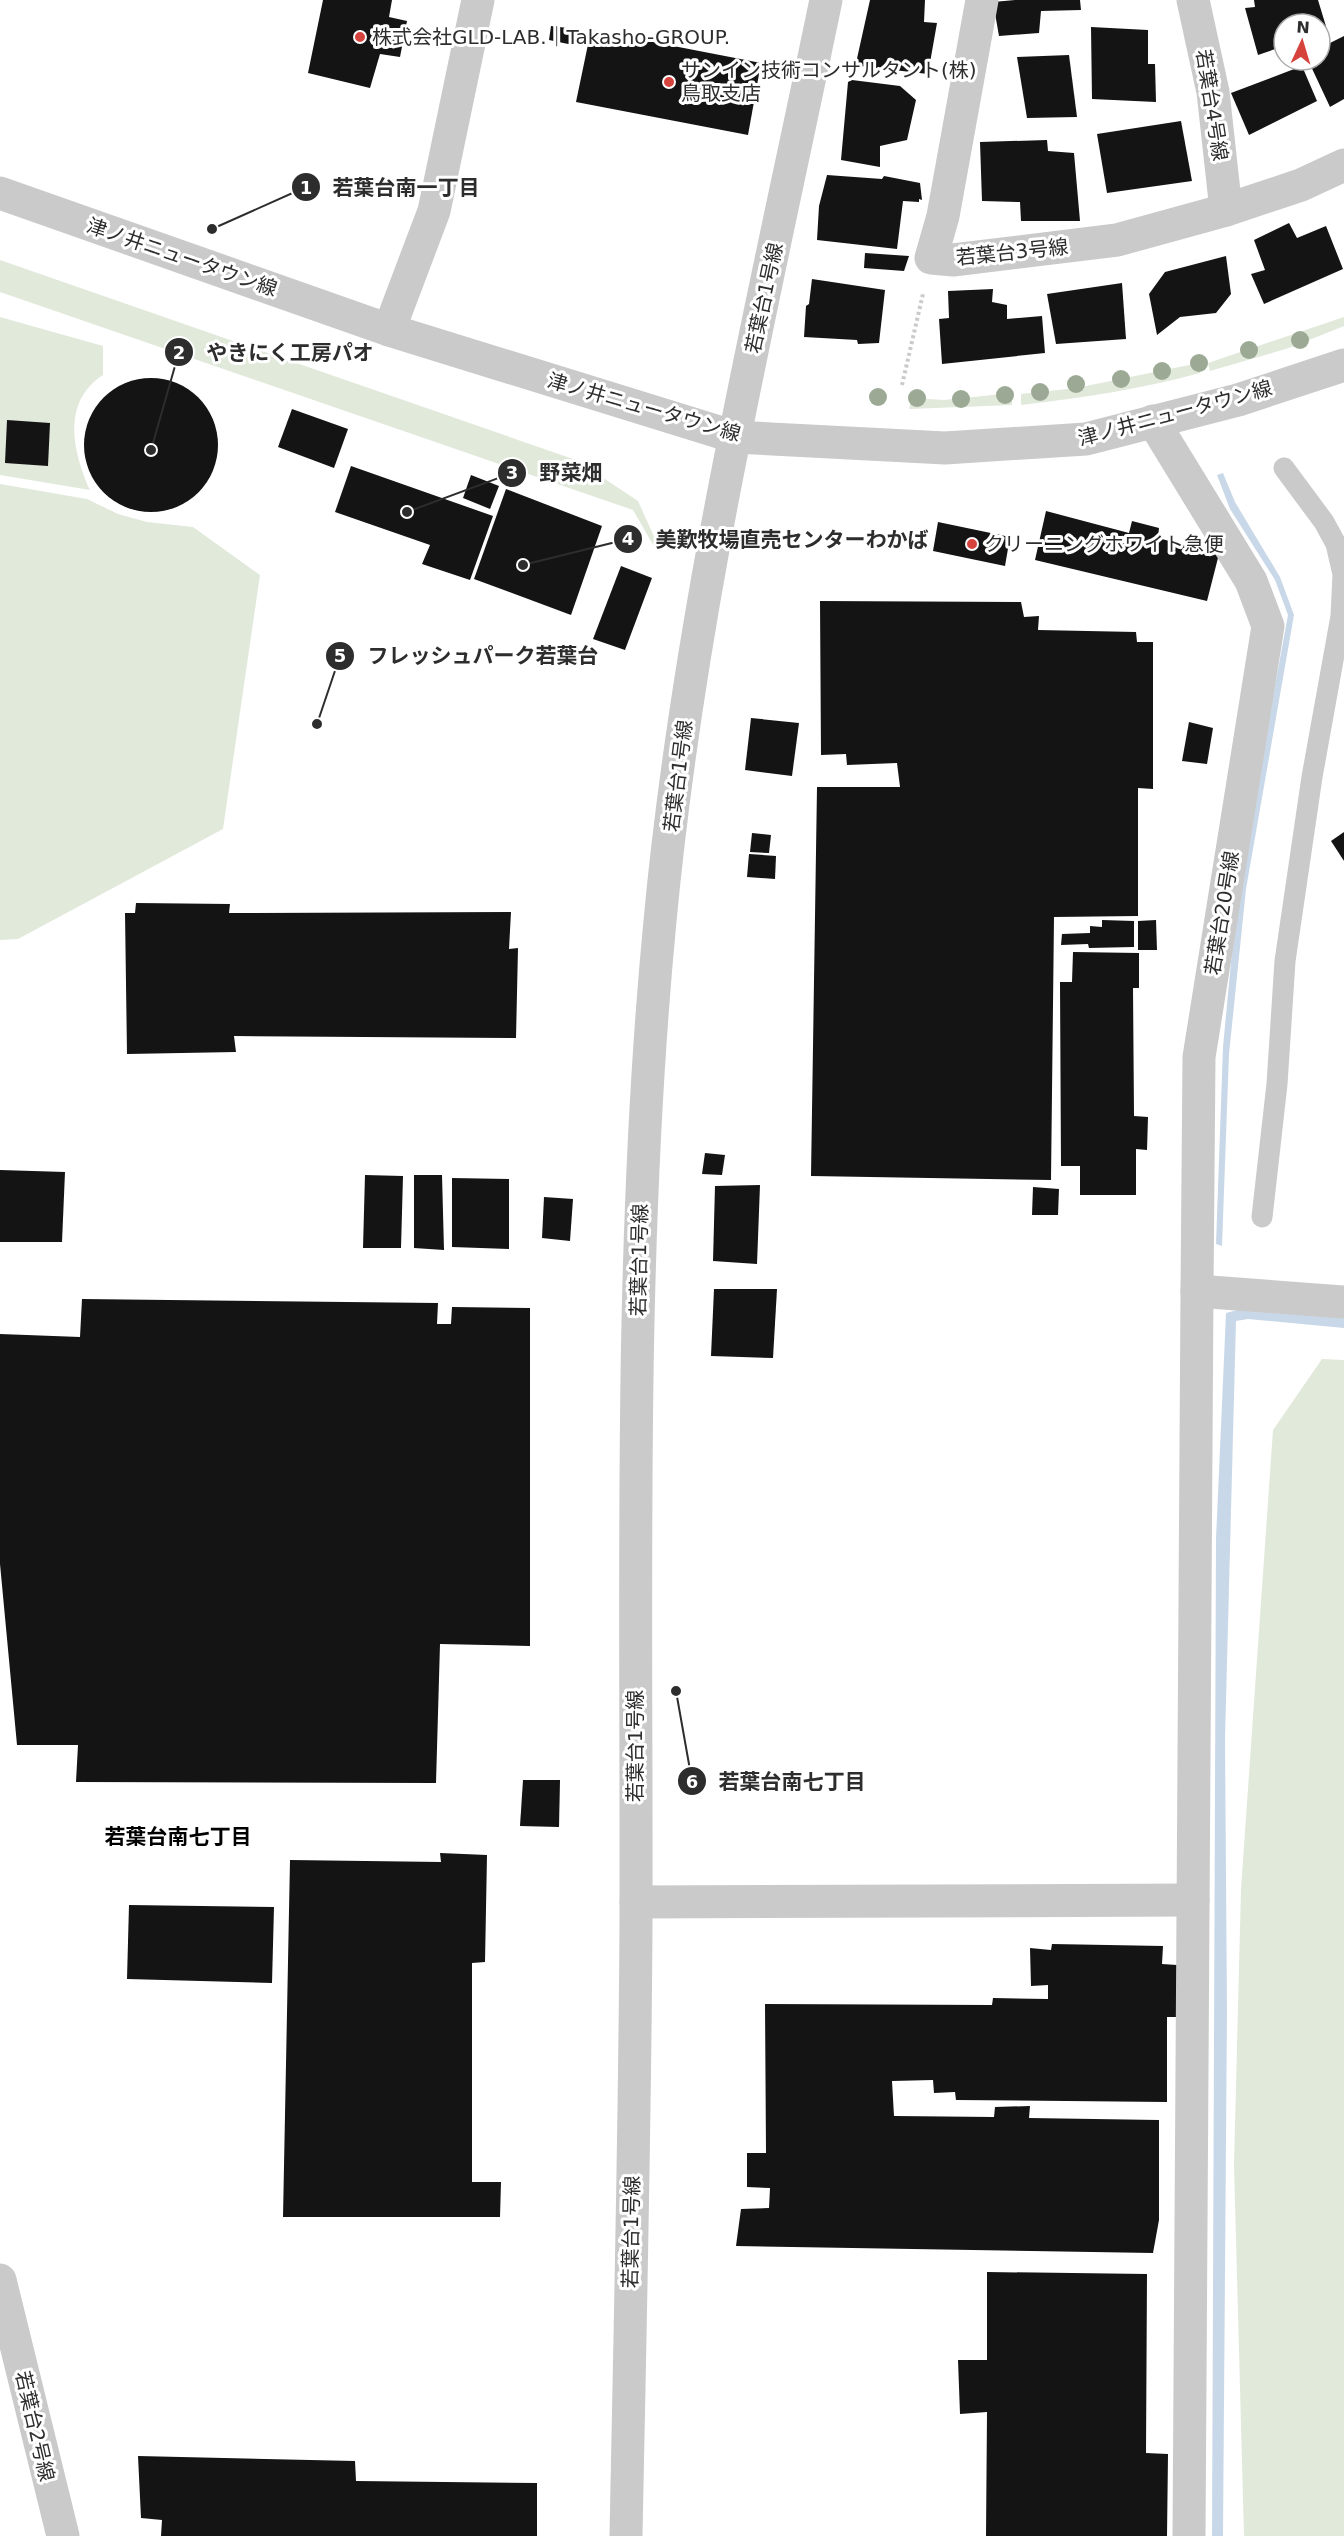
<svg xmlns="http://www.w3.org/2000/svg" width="1344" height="2536" font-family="'DejaVu Sans','Noto Sans JP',sans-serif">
<rect width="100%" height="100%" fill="#fff"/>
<g fill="#e1e9db">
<path d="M 0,260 L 576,460 L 638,501 L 656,541 L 656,550 L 633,510 L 0,292 Z"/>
<path d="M 0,317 L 103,346 L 103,375 C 61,402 73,452 90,490 L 0,475 Z"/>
<path d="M 1344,317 L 1344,326 L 1289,348 L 1210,371 L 1208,363 Z"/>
<path d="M 1199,363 L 1200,373 C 1141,389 1082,398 1021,405 L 1021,394 L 1076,388 Z"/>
<path d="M 1012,393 L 1012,405 L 909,409 L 912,398 L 944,400 Z"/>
<path d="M 0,484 L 87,499 L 118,514 L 147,522 L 193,527 L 260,575 L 223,829 L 18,939 L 0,940 Z"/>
<path d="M 1322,1359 L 1344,1360 L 1344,2536 L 1244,2536 L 1234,2165 L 1241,1889 L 1273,1430 Z"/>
</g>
<g fill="#c9d8e8">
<path d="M 1223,473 L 1235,502 L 1280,577 L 1294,615 L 1246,889 L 1229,1054 L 1222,1246 L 1216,1244 L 1223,1047 L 1235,920 L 1249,827 L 1288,615 L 1275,580 L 1230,509 L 1217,475 Z"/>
<path d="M 1245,1308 L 1344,1317 L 1344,1328 L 1248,1319 L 1236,1321 L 1225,1739 L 1227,2010 L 1223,2536 L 1212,2536 L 1216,1539 L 1226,1313 Z"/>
</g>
<g fill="#141414">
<path d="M 323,0 L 392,0 L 389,17 L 407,21 L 400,57 L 380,54 L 370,88 L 308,73 Z"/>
<path d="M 870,0 L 925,0 L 924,22 L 937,23 L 928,74 L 859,66 L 856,63 Z"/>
<path d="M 1015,0 L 1080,0 L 1081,10 L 1041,11 L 1039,33 L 999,36 L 993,2 Z"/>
<path d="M 1254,0 L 1318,0 L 1328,33 L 1320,35 L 1320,24 L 1284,24 L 1284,46 L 1258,55 L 1245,8 L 1255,7 Z"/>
<path d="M 551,26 L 576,29 L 573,45 L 549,40 Z"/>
<path d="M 1091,27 L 1148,30 L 1148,64 L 1155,64 L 1156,102 L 1092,99 Z"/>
<path d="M 591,30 L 761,63 L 748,135 L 576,102 Z"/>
<path d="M 1344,36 L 1344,99 L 1330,107 L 1308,60 L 1320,60 L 1320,48 Z"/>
<path d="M 1069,55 L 1077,117 L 1027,118 L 1017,57 Z"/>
<path d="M 1302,66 L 1317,101 L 1249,135 L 1231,93 Z"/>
<path d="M 852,80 L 900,86 L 916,100 L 907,140 L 880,146 L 880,167 L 841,160 L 848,82 Z"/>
<path d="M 1181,121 L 1192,181 L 1107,193 L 1097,134 Z"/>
<path d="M 1047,140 L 1048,151 L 1074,153 L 1080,221 L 1021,221 L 1020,202 L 982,201 L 980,142 Z"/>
<path d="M 827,175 L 882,179 L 884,176 L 920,183 L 922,200 L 919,199 L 919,202 L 903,201 L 897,249 L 817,240 L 819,206 Z"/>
<path d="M 1289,223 L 1297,238 L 1326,226 L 1343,269 L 1264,304 L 1251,274 L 1265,270 L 1254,240 Z"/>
<path d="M 865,253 L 909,256 L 904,271 L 864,268 Z"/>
<path d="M 1226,256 L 1231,294 L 1216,313 L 1180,317 L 1157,335 L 1149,294 L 1165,272 Z"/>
<path d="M 812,279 L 885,290 L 879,343 L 858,344 L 857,340 L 804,337 L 806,306 L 809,304 Z"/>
<path d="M 1122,283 L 1126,339 L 1056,344 L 1047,294 Z"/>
<path d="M 993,289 L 992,302 L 1007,305 L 1007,319 L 1042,316 L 1045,353 L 942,364 L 939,319 L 949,318 L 948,291 Z"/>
<circle cx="151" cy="445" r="67"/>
<path d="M 292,409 L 348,429 L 334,468 L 278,447 Z"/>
<path d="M 7,420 L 50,423 L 48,466 L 5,463 Z"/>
<path d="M 351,466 L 493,516 L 470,580 L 422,564 L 430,545 L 335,512 Z"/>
<path d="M 471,475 L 499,486 L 490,509 L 463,498 Z"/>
<path d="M 506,489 L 602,526 L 571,615 L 474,579 Z"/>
<path d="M 1046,511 L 1129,533 L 1132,521 L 1159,528 L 1158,538 L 1219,554 L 1207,601 L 1035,560 Z"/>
<path d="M 938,522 L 1010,537 L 1005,566 L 933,551 Z"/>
<path d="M 621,566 L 652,578 L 625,650 L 593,639 Z"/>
<path d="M 820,601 L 1021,602 L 1024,617 L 1039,616 L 1038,630 L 1136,632 L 1137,642 L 1153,642 L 1153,789 L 1138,788 L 1138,916 L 1054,917 L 1051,1180 L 811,1176 L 817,787 L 900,787 L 897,763 L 847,765 L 846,754 L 821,755 Z"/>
<path d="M 751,718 L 799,723 L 792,776 L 745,770 Z"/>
<path d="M 1189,722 L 1213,728 L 1207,764 L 1182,761 Z"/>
<path d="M 1344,832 L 1344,861 L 1331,841 Z"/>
<path d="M 752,833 L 771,835 L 769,853 L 750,852 Z"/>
<path d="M 749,854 L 776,856 L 775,879 L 747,877 Z"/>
<path d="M 136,903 L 230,904 L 229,913 L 511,912 L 509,949 L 518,948 L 516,1038 L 234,1036 L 236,1052 L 127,1054 L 125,913 L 135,913 Z"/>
<path d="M 1102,920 L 1134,921 L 1134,947 L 1089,948 L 1088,944 L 1061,945 L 1062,934 L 1090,933 L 1090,926 L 1102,927 Z"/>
<path d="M 1156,920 L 1157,950 L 1138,950 L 1138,921 Z"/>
<path d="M 1073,952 L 1139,953 L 1139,988 L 1133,988 L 1134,1116 L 1148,1117 L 1147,1150 L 1136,1149 L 1136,1195 L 1080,1195 L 1080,1166 L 1061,1166 L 1060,982 L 1072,982 Z"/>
<path d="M 705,1153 L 725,1155 L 722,1175 L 702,1174 Z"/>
<path d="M 0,1170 L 65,1172 L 62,1242 L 0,1242 Z"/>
<path d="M 365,1175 L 403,1176 L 401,1248 L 363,1248 Z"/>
<path d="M 414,1175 L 442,1175 L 444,1250 L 414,1248 Z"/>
<path d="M 452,1178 L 509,1179 L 509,1249 L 452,1247 Z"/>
<path d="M 760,1185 L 757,1264 L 713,1261 L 715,1186 Z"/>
<path d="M 1033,1187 L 1059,1189 L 1058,1215 L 1032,1215 Z"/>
<path d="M 544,1197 L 573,1199 L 570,1241 L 542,1238 Z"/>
<path d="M 714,1289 L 777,1289 L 773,1358 L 711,1356 Z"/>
<path d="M 82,1299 L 438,1303 L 437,1324 L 451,1324 L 452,1307 L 530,1308 L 530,1646 L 440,1644 L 436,1783 L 76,1782 L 78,1745 L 17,1745 L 0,1564 L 0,1334 L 80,1337 Z"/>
<path d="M 523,1780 L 560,1780 L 559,1827 L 520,1826 Z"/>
<path d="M 440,1853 L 487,1855 L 485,1962 L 472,1963 L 472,2182 L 501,2182 L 500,2217 L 283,2217 L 290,1860 L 441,1862 Z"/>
<path d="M 129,1905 L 274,1907 L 272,1983 L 127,1979 Z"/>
<path d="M 1052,1944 L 1163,1946 L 1162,1964 L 1177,1965 L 1177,2017 L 1167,2017 L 1167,2102 L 956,2100 L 955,2092 L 934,2093 L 933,2080 L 892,2081 L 894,2116 L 994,2117 L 995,2107 L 1030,2106 L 1029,2118 L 1159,2120 L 1159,2220 L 1153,2253 L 736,2246 L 741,2209 L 769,2208 L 770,2188 L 747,2187 L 747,2153 L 766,2153 L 765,2004 L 992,2005 L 993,1998 L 1048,1999 L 1048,1985 L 1031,1986 L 1030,1948 L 1051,1950 Z"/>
<path d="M 987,2272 L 1147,2274 L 1146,2453 L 1168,2454 L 1167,2536 L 986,2536 L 987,2412 L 960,2414 L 958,2360 L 987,2360 Z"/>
<path d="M 138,2456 L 355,2461 L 356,2481 L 537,2483 L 537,2536 L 161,2536 L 162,2520 L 141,2518 Z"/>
</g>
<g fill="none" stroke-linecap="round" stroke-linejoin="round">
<path stroke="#cacaca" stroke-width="4" stroke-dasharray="3 3" stroke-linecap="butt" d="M 902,385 L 923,294"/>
<path stroke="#cacaca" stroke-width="21" d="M 1262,1217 L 1277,1084 L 1285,961 L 1312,777 L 1341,616 L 1343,574 L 1336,544 L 1324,522 L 1284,468"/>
<g stroke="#cacaca" stroke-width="33">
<path d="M 982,0 L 943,216 L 931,258 L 953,260 L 1117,240 L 1226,210 L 1301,185 L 1344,165"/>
<path d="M 1193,0 L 1213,92 L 1226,210"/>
<path d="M 389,330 L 434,211 L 478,0"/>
<path d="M 1153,421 L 1251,581 L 1268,626 L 1199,1057 L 1197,1291 L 1344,1302"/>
<path d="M 636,1902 L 1193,1900"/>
<path d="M 1189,2536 L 1197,1291"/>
</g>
<g stroke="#cacaca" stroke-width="33">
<path d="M 0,193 L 389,330 L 735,437 L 945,448 L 1086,439 L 1238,400 L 1344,365"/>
<path d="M 0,2280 L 63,2536"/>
<path d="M 626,2536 C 630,2331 635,2126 636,1920 C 637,1587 628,1253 660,921 C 689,610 763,305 826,0"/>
</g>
</g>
<g fill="#9caa95">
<circle cx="1300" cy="340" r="9"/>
<circle cx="1249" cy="350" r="9"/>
<circle cx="1199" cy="363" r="9"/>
<circle cx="1162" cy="371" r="9"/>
<circle cx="1121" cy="379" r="9"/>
<circle cx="1076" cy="384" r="9"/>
<circle cx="1040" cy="392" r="9"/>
<circle cx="1005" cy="395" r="9"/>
<circle cx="878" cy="397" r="9"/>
<circle cx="917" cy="398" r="9"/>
<circle cx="961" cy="399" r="9"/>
</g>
<g fill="#d6433c" stroke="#fff" stroke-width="2">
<circle cx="360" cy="37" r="6"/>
<circle cx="669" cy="82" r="6"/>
<circle cx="972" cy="544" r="6"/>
</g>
<g text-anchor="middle" stroke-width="6" stroke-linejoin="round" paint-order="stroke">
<g font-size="20" fill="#2d2d2d" stroke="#fff" text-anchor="start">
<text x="372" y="44">株式会社GLD-LAB.｜Takasho-GROUP.</text>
<text x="681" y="77">サンイン技術コンサルタント(株)<tspan x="681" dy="23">鳥取支店</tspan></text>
<text x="984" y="551">クリーニングホワイト急便</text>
</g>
<g font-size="20" fill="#2d2d2d" stroke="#fff">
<text transform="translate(1212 105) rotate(81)" y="7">若葉台4号線</text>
<text transform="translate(1012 252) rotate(-6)" y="7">若葉台3号線</text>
<text transform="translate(182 257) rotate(19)" y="7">津ノ井ニュータウン線</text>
<text transform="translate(764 298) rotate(-78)" y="7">若葉台1号線</text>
<text transform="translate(644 407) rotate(16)" y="7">津ノ井ニュータウン線</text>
<text transform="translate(1175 413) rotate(-15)" y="7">津ノ井ニュータウン線</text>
<text transform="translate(678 776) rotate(-83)" y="7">若葉台1号線</text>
<text transform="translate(1222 913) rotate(-81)" y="7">若葉台20号線</text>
<text transform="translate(639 1260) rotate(-89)" y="7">若葉台1号線</text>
<text transform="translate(635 1746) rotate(-90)" y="7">若葉台1号線</text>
<text transform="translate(631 2232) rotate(-89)" y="7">若葉台1号線</text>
<text transform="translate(35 2426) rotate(77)" y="7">若葉台2号線</text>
</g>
<g font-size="21" font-weight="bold" fill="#000" stroke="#fff">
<text x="178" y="1844">若葉台南七丁目</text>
</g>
</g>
<path fill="none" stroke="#2d2d2d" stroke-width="2" d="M212 229L306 187M151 450L179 352M407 512L512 473M523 565L628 539M317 724L340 656M676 1691L692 1781"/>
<g fill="#2d2d2d" stroke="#fff" stroke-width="2">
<circle cx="212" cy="229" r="6"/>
<circle cx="151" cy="450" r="6"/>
<circle cx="407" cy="512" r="6"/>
<circle cx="523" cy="565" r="6"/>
<circle cx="317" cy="724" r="6"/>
<circle cx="676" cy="1691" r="6"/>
<circle cx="306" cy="187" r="15"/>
<circle cx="179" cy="352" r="15"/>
<circle cx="512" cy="473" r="15"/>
<circle cx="628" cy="539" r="15"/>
<circle cx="340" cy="656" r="15"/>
<circle cx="692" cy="1781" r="15"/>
</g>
<g font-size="18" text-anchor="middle" font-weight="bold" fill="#fff">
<text x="306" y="194">1</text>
<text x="179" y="359">2</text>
<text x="512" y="479">3</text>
<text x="628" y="545">4</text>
<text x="340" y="662">5</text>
<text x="692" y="1788">6</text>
</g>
<g font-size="21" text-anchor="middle" font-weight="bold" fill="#2d2d2d" stroke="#fff" stroke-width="6" stroke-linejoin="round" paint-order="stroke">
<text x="406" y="195">若葉台南一丁目</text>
<text x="290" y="360">やきにく工房パオ</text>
<text x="571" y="480">野菜畑</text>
<text x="792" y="547">美歎牧場直売センターわかば</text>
<text x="483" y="663">フレッシュパーク若葉台</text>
<text x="792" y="1789">若葉台南七丁目</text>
</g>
<g transform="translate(1302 42) rotate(4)"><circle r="28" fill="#ffffff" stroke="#ababab" stroke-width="1.5"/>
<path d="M0-4.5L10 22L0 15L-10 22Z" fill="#d6433c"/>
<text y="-9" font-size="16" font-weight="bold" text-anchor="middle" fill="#2d2d2d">N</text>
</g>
</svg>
